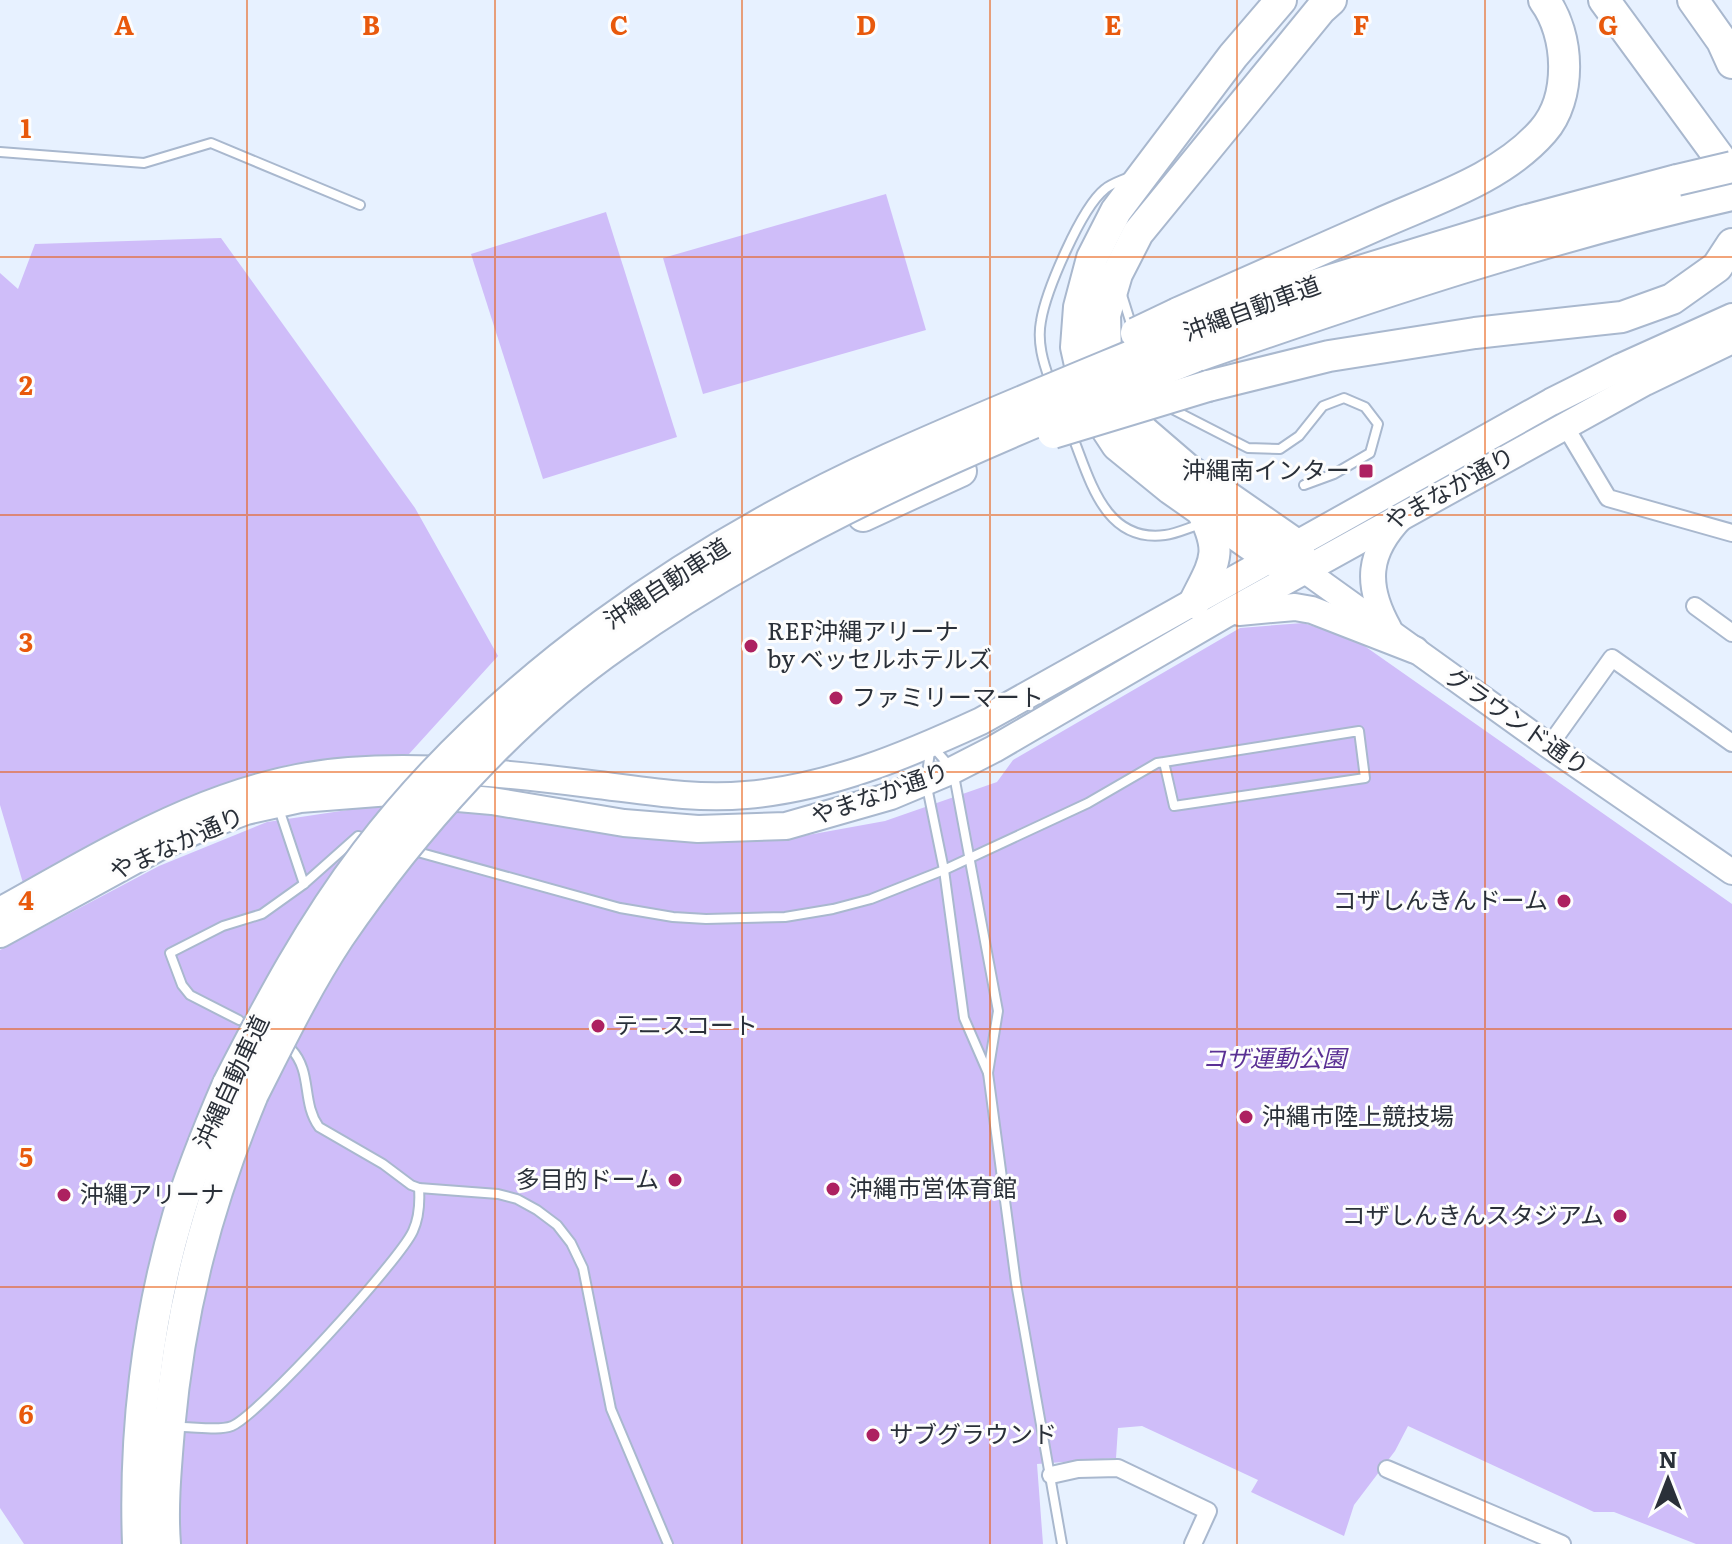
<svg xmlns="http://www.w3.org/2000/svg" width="1732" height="1544" font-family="Literata,'Noto Sans JP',serif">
<rect width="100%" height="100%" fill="#e7f1ff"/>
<g fill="#cfbdf9">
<path d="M 886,194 L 926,330 L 703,394 L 663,258 Z"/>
<path d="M 606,212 L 677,437 L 543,479 L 471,254 Z"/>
<path d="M 221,238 L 415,508 L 498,656 L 409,754 L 287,765 L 145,821 L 23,883 L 0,805 L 0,273 L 18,289 L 35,244 Z"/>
<path d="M 1303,623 L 1356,640 L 1732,904 L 1732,1544 L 1696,1544 L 1614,1512 L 1594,1512 L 1408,1426 L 1395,1451 L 1354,1505 L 1344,1536 L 1251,1492 L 1258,1480 L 1142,1426 L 1118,1428 L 1116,1458 L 1037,1464 L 1043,1544 L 24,1544 L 0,1508 L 0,950 L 159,866 L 267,822 L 381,805 L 489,812 L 702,838 L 786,839 L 885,821 L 997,782 L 1013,760 L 1240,628 Z"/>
</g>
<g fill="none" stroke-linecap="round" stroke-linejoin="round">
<g stroke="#a9b8ce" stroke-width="12">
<g id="lane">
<path d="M 0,152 L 144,163 L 211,143 L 360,205"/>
<path d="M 1122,295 L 1132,327"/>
<path d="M 1050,381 C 1043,362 1037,342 1041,321 C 1046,291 1081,208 1105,189 C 1111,184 1120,181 1127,178"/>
<path d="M 1168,405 L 1170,408 L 1248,448 L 1280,449 L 1299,436 L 1323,406 L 1344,398 L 1365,407 L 1378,424 L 1370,453 L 1334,474 L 1304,485"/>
<path d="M 1072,435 C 1090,479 1104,543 1165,535 C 1175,534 1186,529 1195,526"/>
<path d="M 933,747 L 953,770 L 998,1011 L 988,1073 L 1016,1283 L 1062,1544"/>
<path d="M 930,751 L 926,782 L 944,870 L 964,1018 L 988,1073"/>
<path d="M 279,809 L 304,884"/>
<path d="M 414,851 L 620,908 L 673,917 L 706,919 L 785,917 L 833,909 L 871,899 L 944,870 L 1088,803 L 1157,763 L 1164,762 L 1359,731 L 1365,778 L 1174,806 L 1164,762"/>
<path d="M 239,1020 L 190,995 L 182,985 L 170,953 L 223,926 L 262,914 L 304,884 L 358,836 L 370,839"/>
<path d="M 291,1049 C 313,1072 301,1102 319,1127 L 383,1164 L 411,1185 L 419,1188 L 498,1194 L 517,1199 L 537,1210 L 557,1225 L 571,1243 L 583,1268 L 611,1409 L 668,1544"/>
<path d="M 183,1427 C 197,1427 219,1431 232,1426 C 259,1415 400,1260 413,1231 C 419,1218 420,1203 419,1188"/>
</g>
</g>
<g stroke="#a9b8ce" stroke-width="20">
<g id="street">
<path d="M 1565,426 L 1608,498 L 1732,533"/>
<path d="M 1695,606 L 1732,633"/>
<path d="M 1549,746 L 1612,658 L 1732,743"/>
<path d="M 1387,1469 L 1562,1544"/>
<path d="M 1051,1475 L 1078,1469 L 1118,1468 L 1208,1511 L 1193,1544"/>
</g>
</g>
<g stroke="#a9b8ce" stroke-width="28">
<g id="secondary">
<path d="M 1304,570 L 1549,746 L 1732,872"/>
<path d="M 1389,628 C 1365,585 1367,553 1402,517"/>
</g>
</g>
<g stroke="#a9b8ce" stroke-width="30">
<g id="primary">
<path d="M 1239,612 L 1295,607 L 1312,610 L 1415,650"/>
<path d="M 0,911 C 110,850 220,780 349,771 C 430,765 510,774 590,784 C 641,790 694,800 746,795 C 829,788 905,756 981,721 L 1551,402 L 1621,367 L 1732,317"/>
<path d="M 0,934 L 157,848 L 201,828 L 246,811 L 300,799 L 390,792 L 492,801 L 624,823 L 698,829 L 786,826 L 891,796 L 953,770 L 994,749 L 1224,615 L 1645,382 L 1732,340"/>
</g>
</g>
<g stroke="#a9b8ce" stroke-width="34">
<g id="highway">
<path d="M 1281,0 L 1233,56 L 1116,211 L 1092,258 L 1079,307 L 1076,347 L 1088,401 L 1117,445 L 1171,489 L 1272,560 L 1304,570"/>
<path d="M 1604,0 L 1732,175"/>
<path d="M 1693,0 L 1722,41 L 1732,63"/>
<path d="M 1178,313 C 1245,284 1312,254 1379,224 C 1435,199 1502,178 1543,131 C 1572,98 1570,35 1544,0"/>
<path d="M 1184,334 L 1318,284 L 1520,222 L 1677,180"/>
<path d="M 1192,358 C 1370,296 1549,236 1732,195"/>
<path d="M 1208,386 L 1329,356 L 1475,333 L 1622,317 L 1672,299 L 1717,267 L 1732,244"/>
<path d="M 863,516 L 961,471"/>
<path d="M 1304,570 L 1297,545 L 1186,468 L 1143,431 L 1117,394 L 1106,356 L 1105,315 L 1117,274 L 1138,233 L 1321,9 L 1331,0"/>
<path d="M 1194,603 C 1215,561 1224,553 1201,509"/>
<path d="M 138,1544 C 134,1435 147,1321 178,1216 C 191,1171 209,1128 228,1084"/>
<path d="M 165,1544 C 162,1506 166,1466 169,1429 C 180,1308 207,1205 253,1094"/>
</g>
</g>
<use href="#lane" stroke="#fff" stroke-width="8"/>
<use href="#street" stroke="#fff" stroke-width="16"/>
<use href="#secondary" stroke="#fff" stroke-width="24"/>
<use href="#primary" stroke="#fff" stroke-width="26"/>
<use href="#highway" stroke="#fff" stroke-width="30"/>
<g stroke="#a9b8ce" stroke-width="34" stroke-linecap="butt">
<g id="highway-bridge">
<path d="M 1677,180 L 1732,167"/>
<path d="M 1136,333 L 1178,313"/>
<path d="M 1053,433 L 1208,386"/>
<path d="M 228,1084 C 269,1004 311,925 366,853 C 498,680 693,548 889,459 C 986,415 1086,375 1184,334"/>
<path d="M 253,1094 C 280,1041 306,987 339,937 C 413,829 511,718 619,643 C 794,519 995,437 1192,358"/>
</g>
</g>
<use href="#highway-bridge" stroke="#fff" stroke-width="30"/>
</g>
<path fill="none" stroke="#e8590c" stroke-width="2" stroke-opacity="0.55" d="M 247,0 L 247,1544M 495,0 L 495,1544M 742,0 L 742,1544M 990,0 L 990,1544M 1237,0 L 1237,1544M 1485,0 L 1485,1544M 0,257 L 1732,257M 0,515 L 1732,515M 0,772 L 1732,772M 0,1029 L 1732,1029M 0,1287 L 1732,1287"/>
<g fill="#ad2160" stroke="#fdfdfd" stroke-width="3">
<rect x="1358" y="463" width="16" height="16" rx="4"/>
<circle cx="751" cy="646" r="8"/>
<circle cx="836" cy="698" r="8"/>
<circle cx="1564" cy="901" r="8"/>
<circle cx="598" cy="1026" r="8"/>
<circle cx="1246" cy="1117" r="8"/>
<circle cx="675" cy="1180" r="8"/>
<circle cx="833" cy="1189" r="8"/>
<circle cx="64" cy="1195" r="8"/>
<circle cx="1620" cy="1216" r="8"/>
<circle cx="873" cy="1435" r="8"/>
</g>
<g text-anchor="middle" stroke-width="6" stroke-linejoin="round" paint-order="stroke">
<g font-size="24" fill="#2a3039" stroke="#fdfdfd">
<text transform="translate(1252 309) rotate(-20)" y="8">沖縄自動車道</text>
<text transform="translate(1450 489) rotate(-29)" y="8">やまなか通り</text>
<text transform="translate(667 584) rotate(-33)" y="8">沖縄自動車道</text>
<text transform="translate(1517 722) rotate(35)" y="8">グラウンド通り</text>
<text transform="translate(880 794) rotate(-19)" y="8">やまなか通り</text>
<text transform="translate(177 844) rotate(-24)" y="8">やまなか通り</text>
<text transform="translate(232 1082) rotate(-65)" y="8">沖縄自動車道</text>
</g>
<g font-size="24" fill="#2a3039" stroke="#fdfdfd" text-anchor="start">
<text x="1350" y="479" text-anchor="end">沖縄南インター</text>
<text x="767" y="640">REF沖縄アリーナ<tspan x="767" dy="28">by ベッセルホテルズ</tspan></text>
<text x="852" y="706">ファミリーマート</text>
<text x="1548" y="909" text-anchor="end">コザしんきんドーム</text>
<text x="614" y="1034">テニスコート</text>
<text x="1262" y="1125">沖縄市陸上競技場</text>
<text x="659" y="1188" text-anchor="end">多目的ドーム</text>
<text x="849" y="1197">沖縄市営体育館</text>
<text x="80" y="1203">沖縄アリーナ</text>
<text x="1604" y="1224" text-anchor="end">コザしんきんスタジアム</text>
<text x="889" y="1443">サブグラウンド</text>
</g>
<g font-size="24" font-style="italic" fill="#5a3094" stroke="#fdfdfd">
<text x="1274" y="1067">コザ運動公園</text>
</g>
</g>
<g font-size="26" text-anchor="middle" font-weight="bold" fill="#e8590c" stroke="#fdfdfd" stroke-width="6" stroke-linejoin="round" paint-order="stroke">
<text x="124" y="35">A</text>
<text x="371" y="35">B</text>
<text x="619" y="35">C</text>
<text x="866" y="35">D</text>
<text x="1113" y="35">E</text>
<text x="1361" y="35">F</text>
<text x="1608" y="35">G</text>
<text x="26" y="138">1</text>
<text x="26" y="395">2</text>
<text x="26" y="652">3</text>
<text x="26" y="910">4</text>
<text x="26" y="1167">5</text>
<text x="26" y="1424">6</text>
</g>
<g transform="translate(1668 1480)" stroke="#fdfdfd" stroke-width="6" paint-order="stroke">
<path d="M0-6L14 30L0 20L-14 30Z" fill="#2a3039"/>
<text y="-12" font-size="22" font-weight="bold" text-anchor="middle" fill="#2a3039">N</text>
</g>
</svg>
